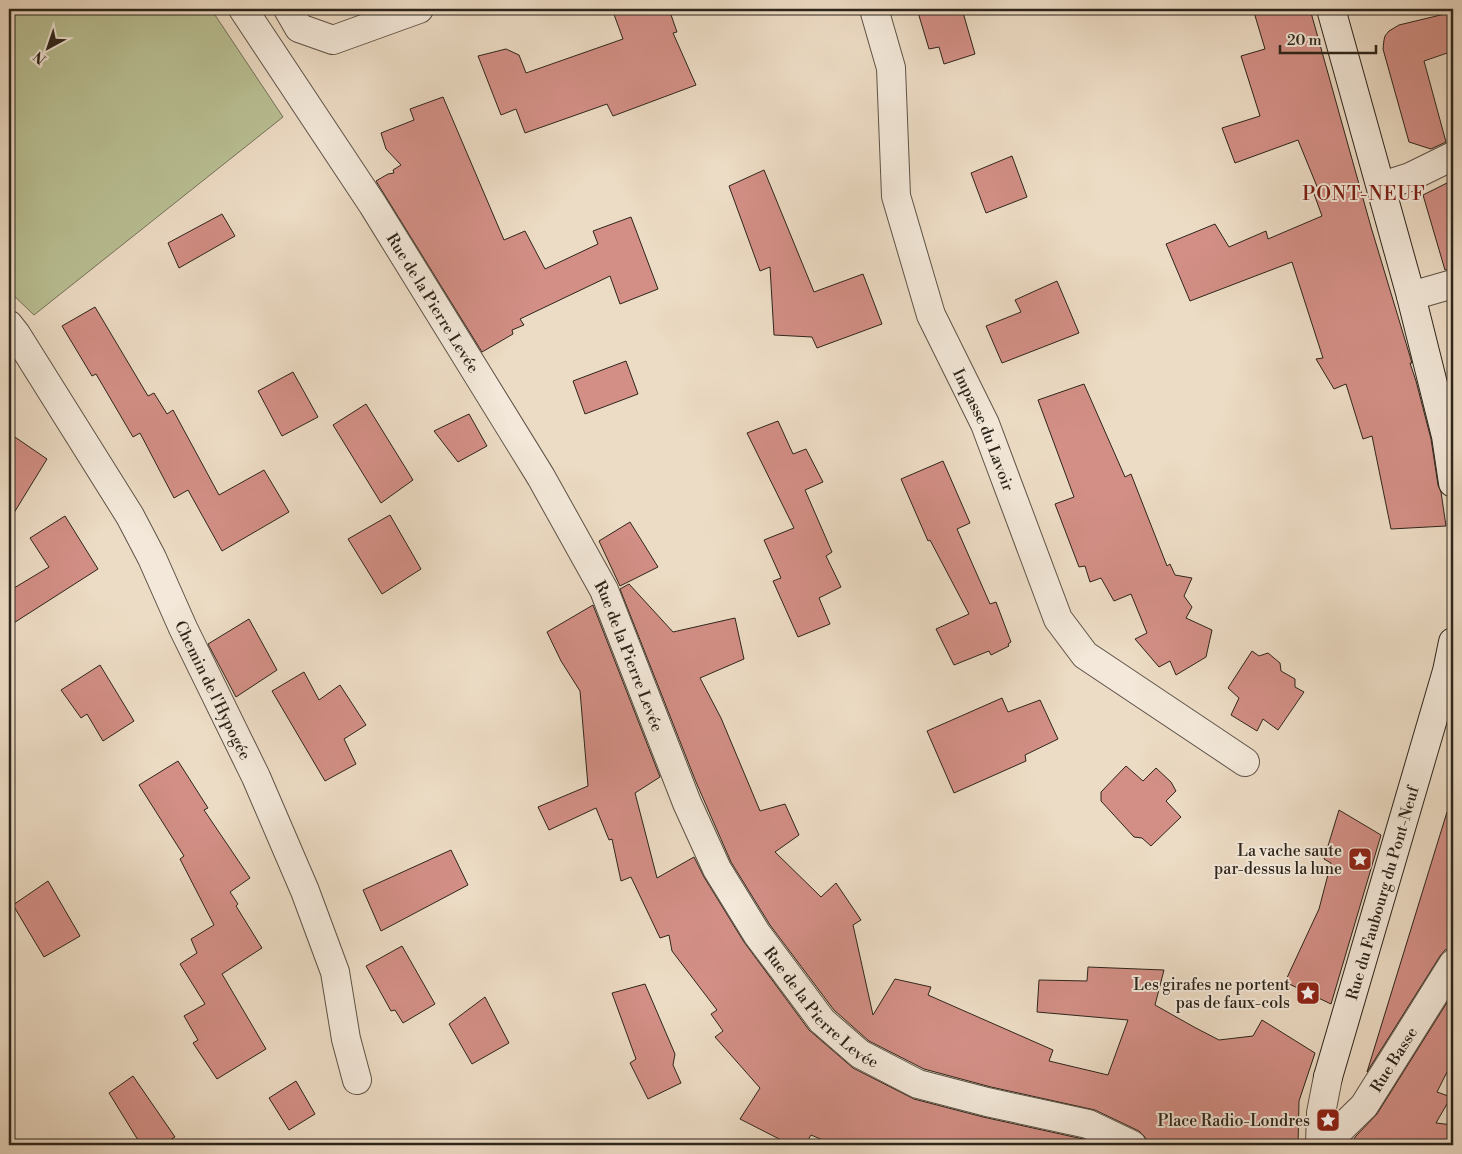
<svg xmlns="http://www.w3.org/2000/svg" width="1462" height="1154" font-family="'Libre Bodoni',serif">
<rect width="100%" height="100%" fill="#eddcc5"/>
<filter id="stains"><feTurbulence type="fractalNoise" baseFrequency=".004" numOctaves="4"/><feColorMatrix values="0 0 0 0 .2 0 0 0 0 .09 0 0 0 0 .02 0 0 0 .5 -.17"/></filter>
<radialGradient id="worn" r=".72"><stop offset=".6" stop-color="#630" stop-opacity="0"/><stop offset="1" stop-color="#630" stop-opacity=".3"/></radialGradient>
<path fill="#b9c094" stroke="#737258" d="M 19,9 L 211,9 L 283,117 L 34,315 L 9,291 L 9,13 Z"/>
<g fill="#d38f86" stroke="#2d251b">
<path d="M 612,9 L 669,9 L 677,32 L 673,33 L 696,85 L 613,116 L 607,104 L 525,133 L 516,109 L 501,115 L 478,56 L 506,49 L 519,55 L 526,73 L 623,39 Z"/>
<path d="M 917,9 L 962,9 L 975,54 L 944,64 L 939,47 L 929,49 Z"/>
<path d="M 1253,9 L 1310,9 L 1371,227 L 1412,363 L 1410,363 L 1416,381 L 1431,439 L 1438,485 L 1441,492 L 1446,526 L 1391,529 L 1372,436 L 1363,439 L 1346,384 L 1334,389 L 1316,359 L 1323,358 L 1292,262 L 1190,301 L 1166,244 L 1215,224 L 1229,247 L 1266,231 L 1268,239 L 1322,216 L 1313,191 L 1318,189 L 1298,140 L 1235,163 L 1222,128 L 1260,116 L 1241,56 L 1265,49 Z"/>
<path d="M 1453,12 L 1453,51 L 1424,61 L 1446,142 L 1431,149 L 1409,142 L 1383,49 L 1384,40 L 1385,36 L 1389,31 L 1399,25 Z"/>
<path d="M 443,97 L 504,240 L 525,231 L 545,269 L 598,244 L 593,231 L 631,217 L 658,289 L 620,304 L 610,276 L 520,319 L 524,325 L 512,330 L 513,334 L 482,352 L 376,181 L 388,174 L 394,173 L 393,170 L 401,165 L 386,149 L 381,133 L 414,120 L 410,109 Z"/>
<path d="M 1012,156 L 1027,197 L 986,213 L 971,173 Z"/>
<path d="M 764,170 L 814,292 L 863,274 L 882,324 L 817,348 L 812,337 L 774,335 L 770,267 L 760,271 L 729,186 Z"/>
<path d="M 1453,180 L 1453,269 L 1445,270 L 1423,195 Z"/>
<path d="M 222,214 L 235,236 L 179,268 L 168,243 Z"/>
<path d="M 1057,281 L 1079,333 L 1002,363 L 986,326 L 1021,312 L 1015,300 Z"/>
<path d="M 95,307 L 148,396 L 154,393 L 167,414 L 173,410 L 219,495 L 264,470 L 289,512 L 222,551 L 188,490 L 174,498 L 140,433 L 133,437 L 96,374 L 92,376 L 62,326 Z"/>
<path d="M 626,361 L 638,394 L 585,414 L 573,381 Z"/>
<path d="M 293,372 L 318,417 L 282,436 L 258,391 Z"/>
<path d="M 1084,384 L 1125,477 L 1131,474 L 1167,566 L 1170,564 L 1175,575 L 1192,578 L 1184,596 L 1192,607 L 1186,618 L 1212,630 L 1206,657 L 1176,675 L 1170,661 L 1159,667 L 1135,639 L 1147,633 L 1131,594 L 1114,601 L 1101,578 L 1090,582 L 1085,566 L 1079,567 L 1055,504 L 1074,497 L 1038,400 Z"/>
<path d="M 366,404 L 413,480 L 381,503 L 333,425 Z"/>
<path d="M 469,414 L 487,446 L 458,462 L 434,431 Z"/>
<path d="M 778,421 L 793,454 L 806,449 L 823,482 L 805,490 L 832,552 L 826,556 L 841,587 L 819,598 L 830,624 L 798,637 L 773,581 L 781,578 L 764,540 L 794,528 L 747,433 Z"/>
<path d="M 9,433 L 47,459 L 9,521 Z"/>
<path d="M 943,461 L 970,523 L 957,529 L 990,604 L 996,602 L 1011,642 L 1008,644 L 1009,646 L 991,655 L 989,651 L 954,665 L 936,629 L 969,614 L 930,540 L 928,541 L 901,479 Z"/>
<path d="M 390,515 L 421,569 L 382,594 L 348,539 Z"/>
<path d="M 65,516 L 98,569 L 9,626 L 9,591 L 49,567 L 30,538 Z"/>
<path d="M 630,522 L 658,567 L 620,586 L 599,541 Z"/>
<path d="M 629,584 L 673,632 L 735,618 L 744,659 L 700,678 L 721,718 L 760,811 L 785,804 L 799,835 L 775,852 L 821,897 L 836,883 L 861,920 L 853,925 L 873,1015 L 895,979 L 931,987 L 928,995 L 1053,1050 L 1049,1061 L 1108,1075 L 1128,1020 L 1037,1012 L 1039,980 L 1087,981 L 1088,967 L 1164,970 L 1155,1005 L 1194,1027 L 1219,1040 L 1253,1036 L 1262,1020 L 1315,1053 L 1299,1101 L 1298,1145 L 1147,1145 L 1145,1137 L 1139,1131 L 1095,1110 L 991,1087 L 924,1069 L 869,1041 L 834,1010 L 770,925 L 731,862 L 696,782 L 620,589 Z"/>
<path d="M 593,605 L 660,777 L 635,793 L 657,878 L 694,857 L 704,877 L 744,942 L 809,1030 L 853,1068 L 914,1099 L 983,1117 L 1083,1139 L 1096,1145 L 835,1145 L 811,1135 L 805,1145 L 791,1145 L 740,1119 L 760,1088 L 715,1037 L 723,1031 L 711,1014 L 717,1010 L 672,951 L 669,935 L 660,938 L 631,877 L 621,881 L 612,839 L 609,840 L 596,808 L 549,830 L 538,807 L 588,786 L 580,691 L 561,661 L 547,632 Z"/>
<path d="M 249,619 L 277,670 L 236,697 L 208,644 Z"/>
<path d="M 1252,651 L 1259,656 L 1268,653 L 1280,663 L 1281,671 L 1295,679 L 1295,687 L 1304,692 L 1278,730 L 1263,719 L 1257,731 L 1231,715 L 1239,698 L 1228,688 Z"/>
<path d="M 100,665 L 134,721 L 103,741 L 87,714 L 81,718 L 61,690 Z"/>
<path d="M 304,672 L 319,700 L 340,685 L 366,725 L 344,739 L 356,764 L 325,781 L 272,691 Z"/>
<path d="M 1002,698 L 1008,712 L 1040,700 L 1058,739 L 1025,755 L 1026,761 L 954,793 L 927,731 Z"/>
<path d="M 178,761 L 208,808 L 204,810 L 250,878 L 230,892 L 238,904 L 236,906 L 262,948 L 222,974 L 266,1049 L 217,1079 L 193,1043 L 198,1040 L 184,1016 L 205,1004 L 180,964 L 197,953 L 191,939 L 214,925 L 180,859 L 184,856 L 139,785 Z"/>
<path d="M 1126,766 L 1143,781 L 1156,768 L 1171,782 L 1176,791 L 1166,801 L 1181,817 L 1151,846 L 1142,838 L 1134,837 L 1101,801 L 1101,792 Z"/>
<path d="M 1339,810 L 1381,835 L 1331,1004 L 1285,982 L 1319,909 L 1331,863 L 1324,859 Z"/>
<path d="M 1447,812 L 1453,812 L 1453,948 L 1445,950 L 1440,956 L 1367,1072 Z"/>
<path d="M 451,850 L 468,885 L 381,931 L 363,890 Z"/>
<path d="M 48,881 L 80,936 L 44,957 L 13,905 Z"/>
<path d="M 402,946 L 435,1004 L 403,1023 L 395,1010 L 391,1011 L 366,966 Z"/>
<path d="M 645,984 L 675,1054 L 673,1065 L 681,1083 L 648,1099 L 630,1063 L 636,1059 L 612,993 Z"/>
<path d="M 1453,993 L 1453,1060 L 1437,1092 L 1451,1097 L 1436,1123 L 1453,1125 L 1453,1145 L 1350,1145 L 1356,1136 L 1377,1114 Z"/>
<path d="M 485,997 L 509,1043 L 472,1064 L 449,1024 Z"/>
<path d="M 133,1076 L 175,1137 L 161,1145 L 141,1145 L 109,1093 Z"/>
<path d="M 296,1081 L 315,1114 L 289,1130 L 269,1098 Z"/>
</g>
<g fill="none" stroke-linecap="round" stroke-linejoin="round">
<g stroke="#5d5346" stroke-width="30">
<g id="street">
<path id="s1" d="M 243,9 L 373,205 L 541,477 L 604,590 L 687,803 L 717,869 L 757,934 L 822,1021 L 860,1054 L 918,1084 L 987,1102 L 1088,1124 L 1132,1145"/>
<path d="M 288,9 L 299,28 L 333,40 L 419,9"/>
<path id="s2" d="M 874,9 L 891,68 L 896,196 L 931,315 L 985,424 L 1058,619 L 1085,655 L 1245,762"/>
<path d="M 1382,186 L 1410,177 L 1453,156"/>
<path d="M 1411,296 L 1453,284"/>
<path id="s3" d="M 9,325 L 16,334 L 130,516 L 152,558 L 183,628 L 256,777 L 305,891 L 335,972 L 346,1039 L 357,1080"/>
<path d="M 1320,1145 L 1321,1113 L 1328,1077"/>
<path id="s4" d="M 1324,1145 L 1364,1106 L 1453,964"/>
</g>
</g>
<g stroke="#2d251b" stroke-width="30">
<g id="secondary">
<path d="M 1331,9 L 1411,296 L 1446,436 L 1453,483"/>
<path id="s5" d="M 1328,1077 L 1447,671 L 1453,642"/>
</g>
</g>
<use href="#street" stroke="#f3e8d9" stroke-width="28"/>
<use href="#secondary" stroke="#f3e8d9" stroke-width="28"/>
</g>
<defs>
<g id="sight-square" transform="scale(1.25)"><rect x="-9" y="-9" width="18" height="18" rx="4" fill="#8f2418" stroke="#f3e8d9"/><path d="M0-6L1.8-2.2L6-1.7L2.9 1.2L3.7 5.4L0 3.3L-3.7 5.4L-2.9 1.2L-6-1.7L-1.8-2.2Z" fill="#fff"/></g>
</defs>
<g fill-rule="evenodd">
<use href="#sight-square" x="1360" y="859"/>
<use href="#sight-square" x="1308" y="993"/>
<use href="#sight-square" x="1328" y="1120"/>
</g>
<g text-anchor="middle" stroke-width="4" stroke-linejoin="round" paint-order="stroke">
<g font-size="16" fill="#2d251b" stroke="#f3e8d9">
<text dy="6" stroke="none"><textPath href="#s1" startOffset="350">Rue de la Pierre Levée</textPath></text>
<text dy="6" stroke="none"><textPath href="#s2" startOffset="440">Impasse du Lavoir</textPath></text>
<text dy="6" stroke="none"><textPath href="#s1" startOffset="755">Rue de la Pierre Levée</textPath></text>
<text dy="6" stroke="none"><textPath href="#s3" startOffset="419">Chemin de l'Hypogée</textPath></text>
<text dy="6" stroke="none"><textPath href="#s5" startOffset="192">Rue du Faubourg du Pont-Neuf</textPath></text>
<text dy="6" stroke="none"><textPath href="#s1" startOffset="1160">Rue de la Pierre Levée</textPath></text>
<text dy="6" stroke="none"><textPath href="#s4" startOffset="111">Rue Basse</textPath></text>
</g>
<g font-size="16" fill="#2d251b" stroke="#f3e8d9" text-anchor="end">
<text x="1342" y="856">La vache saute<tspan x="1342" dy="18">par-dessus la lune</tspan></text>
<text x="1290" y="990">Les girafes ne portent<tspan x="1290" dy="18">pas de faux-cols</tspan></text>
<text x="1310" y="1126">Place Radio-Londres</text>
</g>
<g font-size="19" letter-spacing="1" fill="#7a1f14" stroke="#f3e8d9">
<text x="1364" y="200">PONT-NEUF</text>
</g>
</g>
<rect width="1462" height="1154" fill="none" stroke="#eddcc5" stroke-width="30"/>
<rect x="10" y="10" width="1442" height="1134" fill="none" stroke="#2d251b" stroke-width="2.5"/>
<rect x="15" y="15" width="1432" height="1124" fill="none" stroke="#2d251b"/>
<g transform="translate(48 48) rotate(220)" stroke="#f3e8d9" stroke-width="4" paint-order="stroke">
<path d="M0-4L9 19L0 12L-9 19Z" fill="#2d251b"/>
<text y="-8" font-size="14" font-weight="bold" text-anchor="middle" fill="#2d251b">N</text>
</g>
<path d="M1280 45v8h96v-8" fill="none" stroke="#2d251b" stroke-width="2.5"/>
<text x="1287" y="45" font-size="15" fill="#2d251b" stroke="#f3e8d9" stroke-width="4" paint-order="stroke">20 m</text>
<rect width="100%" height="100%" filter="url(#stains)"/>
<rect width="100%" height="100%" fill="url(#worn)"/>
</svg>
